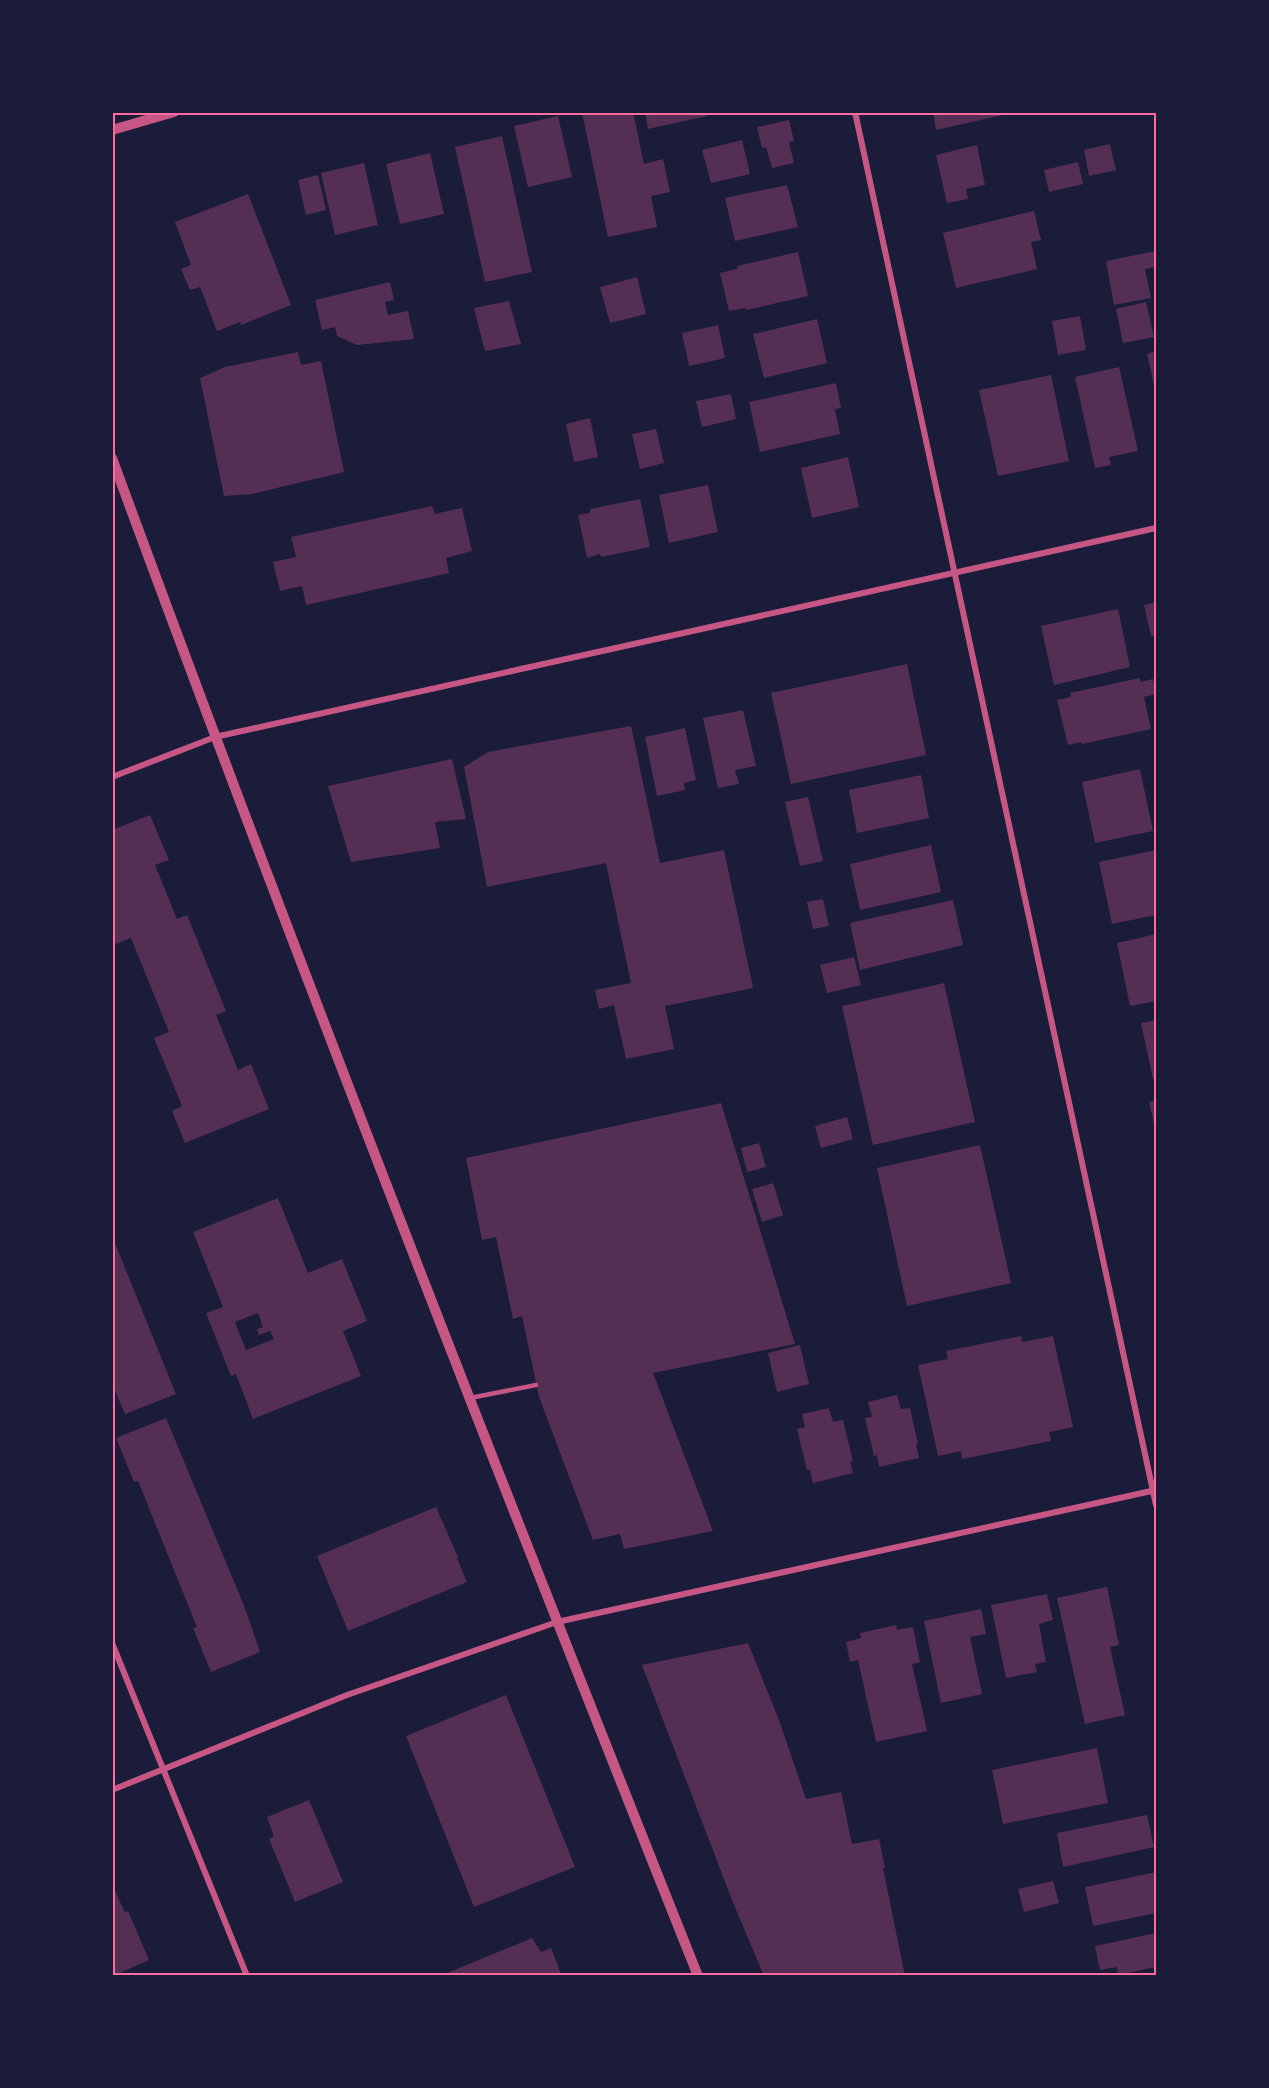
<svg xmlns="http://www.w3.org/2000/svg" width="1269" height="2088" font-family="'Fira Sans Condensed',sans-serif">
<rect width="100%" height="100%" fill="#1b1b3a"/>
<g fill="#542f53" fill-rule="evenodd">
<path d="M 582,112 L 633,112 L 644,164 L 663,159 L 670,192 L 651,196 L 657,227 L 608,237 Z"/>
<path d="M 645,112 L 707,112 L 707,116 L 648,129 Z"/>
<path d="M 933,112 L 1012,112 L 1012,113 L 936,130 Z"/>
<path d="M 558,116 L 572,177 L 528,187 L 514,126 Z"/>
<path d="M 789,120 L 794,141 L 789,142 L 794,163 L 772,168 L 766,147 L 762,148 L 757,127 Z"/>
<path d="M 502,136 L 532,272 L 485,282 L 455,147 Z"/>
<path d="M 742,140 L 750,174 L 711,183 L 702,150 Z"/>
<path d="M 1110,144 L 1116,170 L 1089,176 L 1084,150 Z"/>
<path d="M 977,145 L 985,185 L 966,189 L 968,199 L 947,203 L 936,155 Z"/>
<path d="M 430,153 L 444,214 L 400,224 L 386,164 Z"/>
<path d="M 1078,162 L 1083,184 L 1049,192 L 1044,170 Z"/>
<path d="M 364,163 L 378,225 L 335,235 L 321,173 Z"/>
<path d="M 318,175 L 326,210 L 306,215 L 298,180 Z"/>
<path d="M 787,185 L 798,227 L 735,241 L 725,198 Z"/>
<path d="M 248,194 L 291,305 L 241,325 L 240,322 L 217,331 L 200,287 L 190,290 L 181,269 L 191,265 L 175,222 Z"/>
<path d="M 1034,211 L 1041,240 L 1031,242 L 1037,269 L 956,288 L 943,233 Z"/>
<path d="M 1156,251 L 1156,267 L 1145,269 L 1151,298 L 1114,305 L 1106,261 Z"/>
<path d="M 798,252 L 808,296 L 746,310 L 746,308 L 729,311 L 720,273 L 737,269 L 737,266 Z"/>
<path d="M 637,277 L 646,314 L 610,323 L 600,287 Z"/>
<path d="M 390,282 L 394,300 L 385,302 L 388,315 L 408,311 L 414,339 L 357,345 L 337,336 L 335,327 L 322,330 L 315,300 Z"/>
<path d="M 509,301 L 521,344 L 485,351 L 474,308 Z"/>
<path d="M 1146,302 L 1154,337 L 1123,343 L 1116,309 Z"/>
<path d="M 1080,316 L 1086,350 L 1058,355 L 1052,321 Z"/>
<path d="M 817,319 L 827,363 L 764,378 L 753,334 Z"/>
<path d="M 718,325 L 725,358 L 689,366 L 682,333 Z"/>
<path d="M 1156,351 L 1156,394 L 1147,354 Z"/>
<path d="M 298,352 L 301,365 L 321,361 L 344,472 L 252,494 L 224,496 L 200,378 L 225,367 Z"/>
<path d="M 1119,367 L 1138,451 L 1109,457 L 1111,465 L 1095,468 L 1075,377 Z"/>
<path d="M 1051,375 L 1069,461 L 998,476 L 979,390 Z"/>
<path d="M 836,383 L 841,408 L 835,409 L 840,434 L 760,452 L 749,402 Z"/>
<path d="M 731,394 L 736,419 L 702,427 L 696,401 Z"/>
<path d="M 590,418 L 598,457 L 574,462 L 566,424 Z"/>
<path d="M 656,429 L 664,463 L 640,469 L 632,434 Z"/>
<path d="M 848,457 L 859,507 L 812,518 L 801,468 Z"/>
<path d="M 708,485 L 718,532 L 669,543 L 659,495 Z"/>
<path d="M 640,499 L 650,547 L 601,557 L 600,554 L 587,558 L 578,515 L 590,513 L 590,509 Z"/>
<path d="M 432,506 L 435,514 L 462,508 L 472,551 L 446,558 L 449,573 L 306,605 L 302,586 L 280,591 L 273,562 L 296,557 L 291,537 Z"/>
<path d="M 1156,602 L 1156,635 L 1151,636 L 1144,605 Z"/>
<path d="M 1118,609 L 1130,667 L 1054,685 L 1041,626 Z"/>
<path d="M 907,664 L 926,755 L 791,784 L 771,693 Z"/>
<path d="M 1140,678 L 1141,682 L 1153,679 L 1156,694 L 1144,697 L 1151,729 L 1082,744 L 1081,742 L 1068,745 L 1057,700 L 1071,697 L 1070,693 Z"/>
<path d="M 743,710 L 756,766 L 735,770 L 739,784 L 718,788 L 703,718 Z"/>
<path d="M 631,726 L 660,863 L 724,850 L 753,988 L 665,1006 L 674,1049 L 626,1059 L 614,1005 L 599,1009 L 595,990 L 631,983 L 606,863 L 487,887 L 464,767 L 488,752 Z"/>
<path d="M 685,728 L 696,780 L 684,783 L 685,790 L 657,796 L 645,737 Z"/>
<path d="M 452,759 L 466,819 L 435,822 L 440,848 L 351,862 L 328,786 Z"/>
<path d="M 1140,769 L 1153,831 L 1095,843 L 1082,782 Z"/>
<path d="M 921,775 L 929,818 L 857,833 L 849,790 Z"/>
<path d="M 808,797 L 823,861 L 800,866 L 785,802 Z"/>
<path d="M 150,815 L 169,860 L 155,865 L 177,919 L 187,915 L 226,1011 L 216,1015 L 238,1070 L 251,1064 L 269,1109 L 185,1143 L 172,1111 L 182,1106 L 154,1038 L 169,1032 L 131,938 L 116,944 L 112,935 L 112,830 Z"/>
<path d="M 931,845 L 941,892 L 860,910 L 850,864 Z"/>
<path d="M 1156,850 L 1156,915 L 1112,924 L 1099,862 Z"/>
<path d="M 823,899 L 829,926 L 813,929 L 807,902 Z"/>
<path d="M 953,900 L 963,945 L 860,970 L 850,923 Z"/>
<path d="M 1156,934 L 1156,1001 L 1130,1006 L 1117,943 Z"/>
<path d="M 854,957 L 861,985 L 827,993 L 820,965 Z"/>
<path d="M 944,983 L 975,1122 L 873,1145 L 842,1006 Z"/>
<path d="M 1156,1020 L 1156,1079 L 1153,1079 L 1141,1023 Z"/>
<path d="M 1156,1100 L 1156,1132 L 1149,1102 Z"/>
<path d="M 721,1103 L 795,1344 L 653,1373 L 713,1531 L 624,1549 L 620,1534 L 593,1540 L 539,1397 L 522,1316 L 513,1319 L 496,1237 L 482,1240 L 466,1158 Z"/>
<path d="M 847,1117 L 853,1139 L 821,1148 L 815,1126 Z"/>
<path d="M 759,1143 L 766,1167 L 747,1172 L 741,1148 Z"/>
<path d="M 980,1145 L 1011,1283 L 907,1306 L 877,1168 Z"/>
<path d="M 773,1183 L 783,1215 L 762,1222 L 752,1189 Z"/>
<path d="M 278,1198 L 308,1273 L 342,1259 L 367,1321 L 343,1331 L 361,1376 L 253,1419 L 236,1374 L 231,1376 L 206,1313 L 223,1307 L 193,1232 ZM 258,1313 L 263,1327 L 257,1329 L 259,1335 L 270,1331 L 274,1339 L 246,1350 L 235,1322 Z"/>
<path d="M 112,1236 L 176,1394 L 125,1414 L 112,1383 Z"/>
<path d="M 1021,1336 L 1022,1342 L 1053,1336 L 1073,1427 L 1049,1432 L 1051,1441 L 962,1459 L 961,1451 L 938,1456 L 918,1365 L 948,1359 L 946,1351 Z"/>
<path d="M 800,1345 L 809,1384 L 777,1392 L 768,1353 Z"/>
<path d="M 897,1395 L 901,1409 L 910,1408 L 918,1444 L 916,1445 L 919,1458 L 879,1467 L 877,1455 L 874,1456 L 865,1418 L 872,1417 L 868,1402 Z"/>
<path d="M 829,1408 L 833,1422 L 843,1420 L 853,1461 L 850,1461 L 853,1473 L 813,1483 L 810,1470 L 807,1470 L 797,1429 L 805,1427 L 802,1414 Z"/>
<path d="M 166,1418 L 245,1608 L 260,1652 L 211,1672 L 193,1628 L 197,1627 L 138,1481 L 134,1482 L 116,1438 Z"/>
<path d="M 436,1507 L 458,1557 L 457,1558 L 467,1582 L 348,1631 L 317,1556 Z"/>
<path d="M 1107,1587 L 1119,1645 L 1110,1647 L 1125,1715 L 1085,1724 L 1057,1598 Z"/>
<path d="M 1047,1594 L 1053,1620 L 1039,1624 L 1046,1662 L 1035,1664 L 1037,1672 L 1006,1678 L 991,1605 Z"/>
<path d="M 981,1609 L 986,1634 L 970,1637 L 982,1694 L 941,1703 L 924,1621 Z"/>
<path d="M 896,1625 L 897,1630 L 913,1627 L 920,1662 L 912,1664 L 927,1731 L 876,1742 L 858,1660 L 850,1662 L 846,1642 L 861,1638 L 860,1633 Z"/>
<path d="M 748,1643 L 779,1720 L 806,1799 L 841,1792 L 852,1844 L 879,1839 L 885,1868 L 883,1868 L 905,1976 L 764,1976 L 732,1900 L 642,1665 Z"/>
<path d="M 506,1695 L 575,1867 L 474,1907 L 406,1736 Z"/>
<path d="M 1097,1748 L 1108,1803 L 1003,1824 L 992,1770 Z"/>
<path d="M 309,1800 L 343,1882 L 295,1902 L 269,1839 L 274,1836 L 267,1817 Z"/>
<path d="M 1147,1815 L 1154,1847 L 1063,1867 L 1057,1833 Z"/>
<path d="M 1156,1872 L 1156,1913 L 1093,1926 L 1085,1887 Z"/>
<path d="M 1053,1881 L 1059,1903 L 1024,1912 L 1018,1889 Z"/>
<path d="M 112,1884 L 125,1913 L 128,1911 L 149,1960 L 113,1976 Z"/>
<path d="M 1156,1933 L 1156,1967 L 1118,1975 L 1117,1967 L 1100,1970 L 1095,1946 Z"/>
<path d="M 532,1938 L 541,1952 L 551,1948 L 562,1976 L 440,1976 Z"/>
</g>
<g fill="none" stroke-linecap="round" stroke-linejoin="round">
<path stroke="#c65784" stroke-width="4.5" d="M 470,1398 L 536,1385"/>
<g stroke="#c65784" stroke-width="6">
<path d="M 855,112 L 1156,1505"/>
<path d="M 112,777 L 215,737 L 1156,528"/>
<path d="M 112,1643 L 247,1976"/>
<path d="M 112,1790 L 347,1695 L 557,1622 L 1156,1490"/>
</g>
<g stroke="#c65784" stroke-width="10">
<path d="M 112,130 L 174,112"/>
<path d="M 112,458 C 299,967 497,1472 698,1976"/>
</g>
</g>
<rect width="1269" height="2088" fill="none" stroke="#1b1b3a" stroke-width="228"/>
<rect x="114" y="114" width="1041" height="1860" fill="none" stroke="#ff6b9d" stroke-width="2"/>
</svg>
